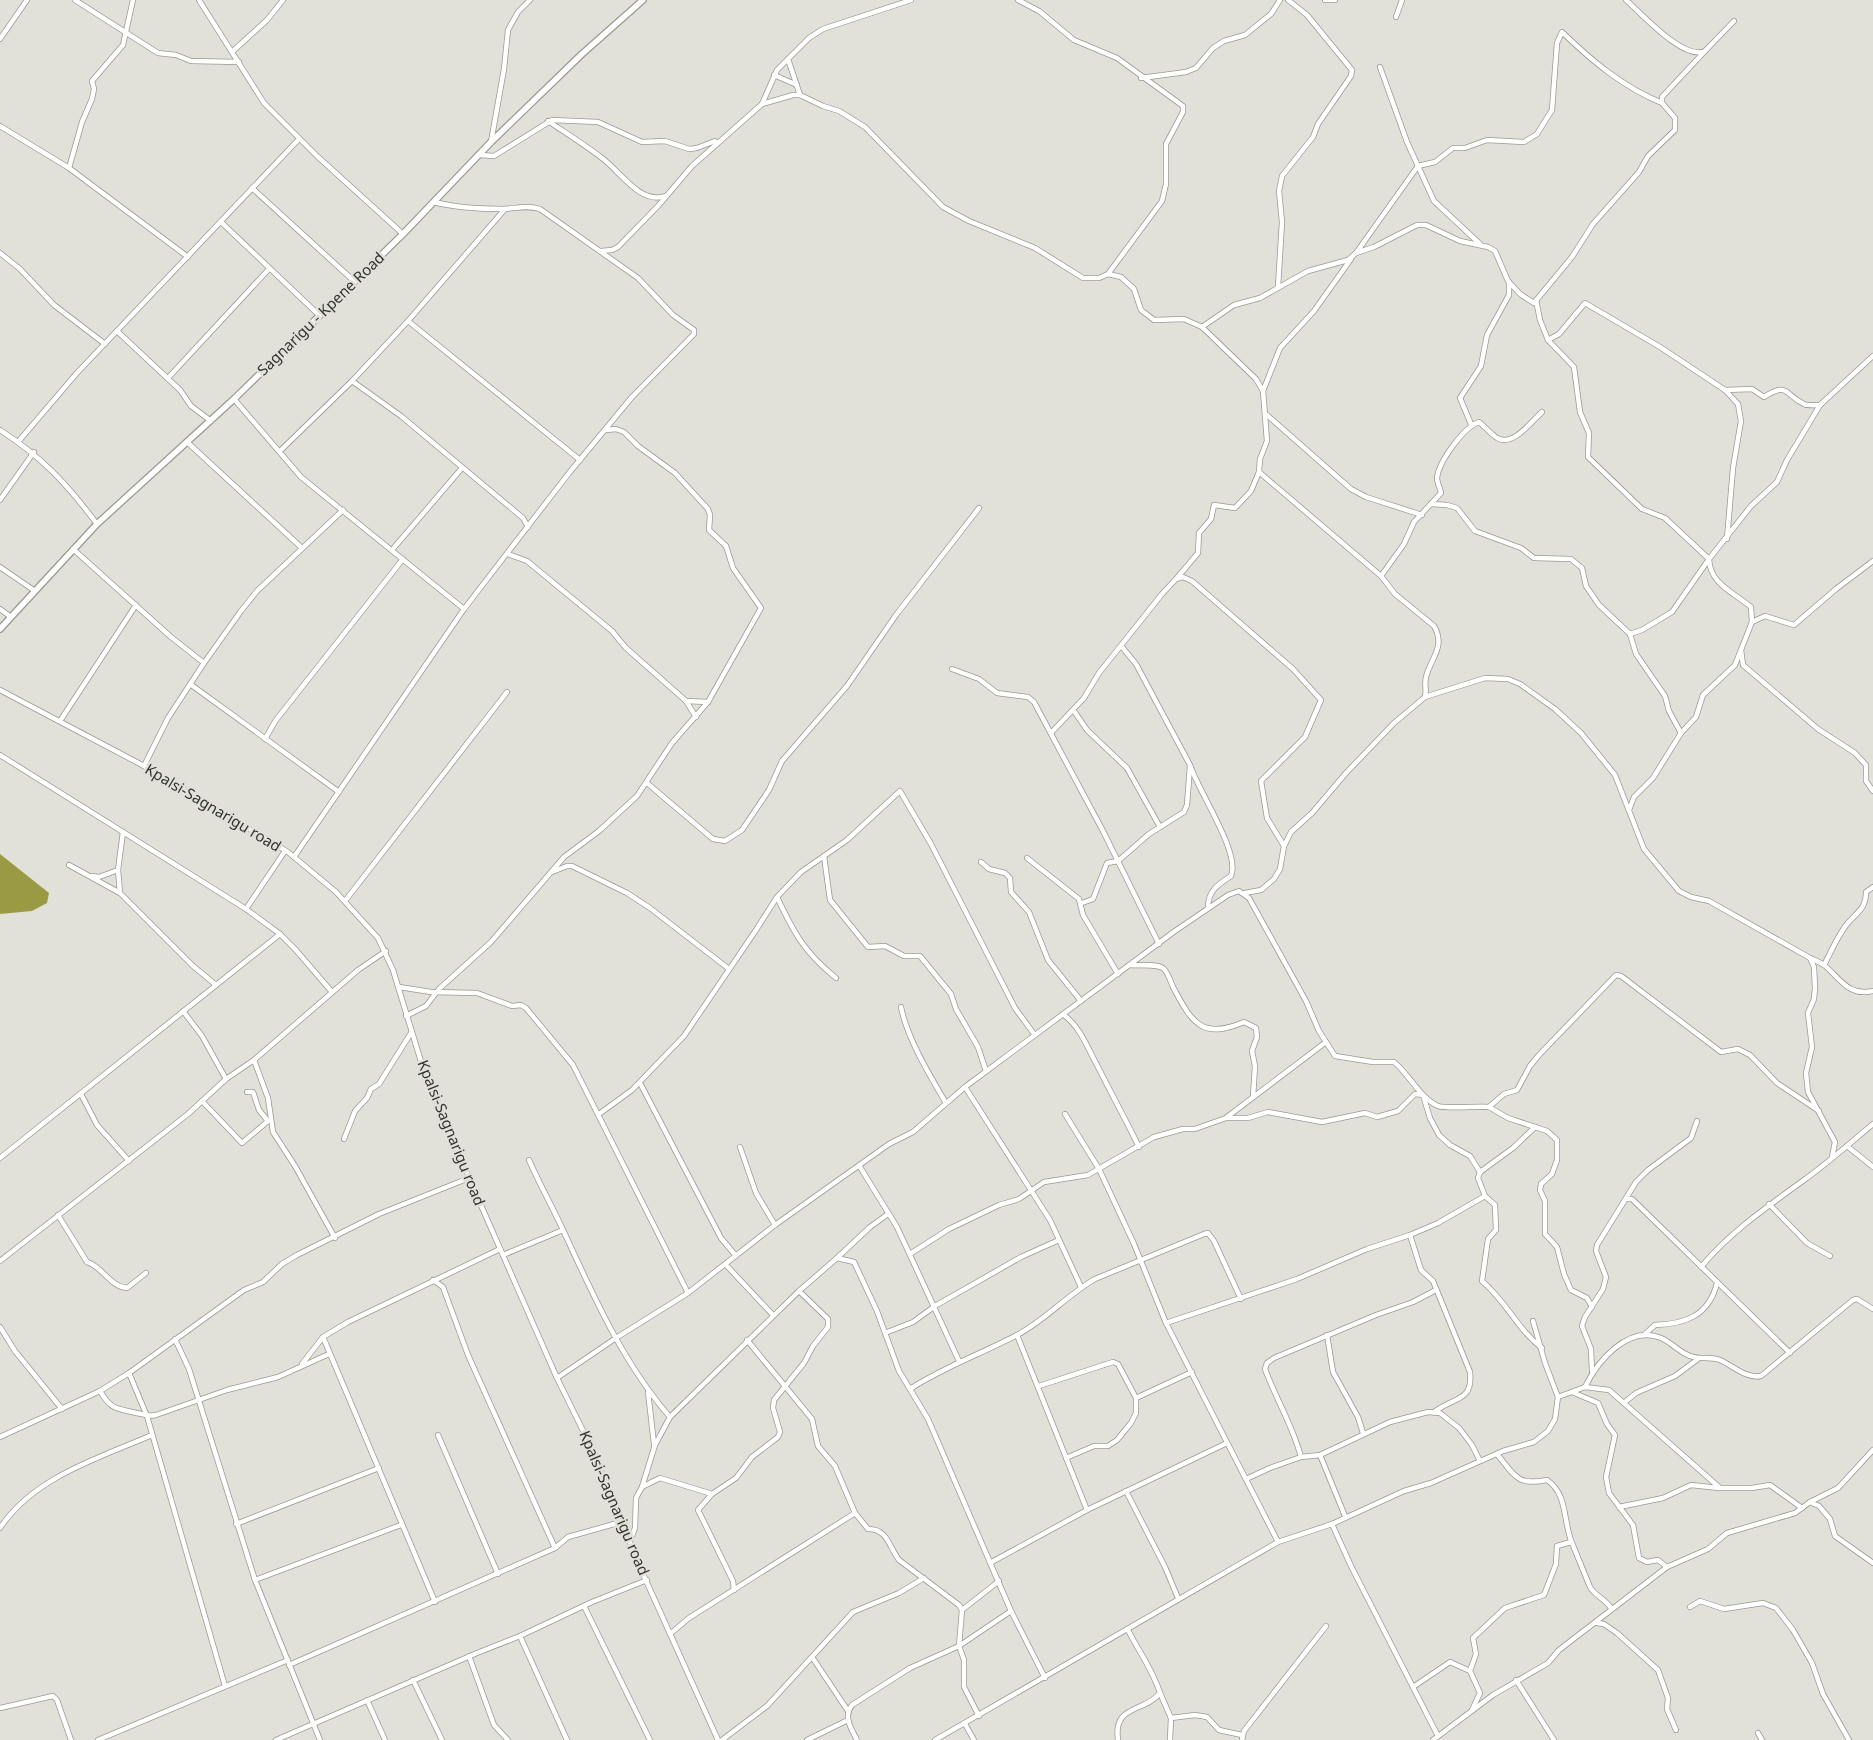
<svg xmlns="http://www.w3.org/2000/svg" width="1873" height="1740" font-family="'Noto Sans',sans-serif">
<rect width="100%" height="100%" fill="#e1e1da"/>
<path fill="#9a9a45" d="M 0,854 L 49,893 L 47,903 L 32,911 L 0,914 Z"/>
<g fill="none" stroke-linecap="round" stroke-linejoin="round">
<g stroke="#9a9a93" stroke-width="6">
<g id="minor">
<path d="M 75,0 L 158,53 L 176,55 L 191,61 L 239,62"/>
<path d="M 199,0 L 264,103 L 317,156 L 403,234"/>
<path d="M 1018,0 L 1039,11 L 1074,40 L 1117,58 L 1183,106 L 1183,112 L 1166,144 L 1166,184 L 1162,201 L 1108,274"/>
<path d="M 1325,0 L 1335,0"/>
<path d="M 1626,0 C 1642,14 1684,61 1705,51 L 1734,21"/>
<path d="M 1396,17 L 1402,0"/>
<path d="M 0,39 L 27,0"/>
<path d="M 233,51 L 267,20 L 283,0"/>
<path d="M 788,59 L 800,95"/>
<path d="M 1380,67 L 1407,142 L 1434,201 L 1480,244"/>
<path d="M 774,75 L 797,85"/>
<path d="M 1141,78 L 1186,72 L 1196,68 L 1213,48 L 1224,41 L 1245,35 L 1271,14 L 1280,0"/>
<path d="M 762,104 L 793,95 L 800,95 L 823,106 L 839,111 L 865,127 L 943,207 L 969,221 L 1035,248 L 1083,278 L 1099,278 L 1108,274 L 1121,277 L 1134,289 L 1141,310 L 1154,320 L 1184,319 L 1202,327 L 1234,305 L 1260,298 L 1308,271 L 1348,260 L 1356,253 L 1374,247 L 1417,225 L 1426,225 L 1460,241 L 1488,247 L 1495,251 L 1508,281 L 1520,294 L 1534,303 L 1572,257 L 1593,224 L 1639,172 L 1648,156 L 1675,130 L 1675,118 L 1662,103 L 1662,97 L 1705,51"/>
<path d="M 548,121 C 566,133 585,145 602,158 C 619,170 640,205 665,196"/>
<path d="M 0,126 L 69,168 L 188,257"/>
<path d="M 491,142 L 504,69 L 508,30 L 518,12 L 530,0"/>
<path d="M 480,155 L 494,156 L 552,120 L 598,122 L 642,142 L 665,141 L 689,149 L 697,148 L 715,141"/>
<path d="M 69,168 L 82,122 L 92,99 L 94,89 L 92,81 L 123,45 L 133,0"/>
<path d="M 252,188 L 355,282"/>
<path d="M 221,222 L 320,316"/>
<path d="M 601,251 L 612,250 L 618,247 L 658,206 L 692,166 L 762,104 L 777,70 L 809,38 L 823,29 L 911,0"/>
<path d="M 0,253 L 20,269 L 54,305 L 105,344"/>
<path d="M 1356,253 L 1418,166 L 1435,162 L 1453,148 L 1465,148 L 1487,140 L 1524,142 L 1537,134 L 1552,110 L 1557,43 L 1562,32 C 1592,61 1623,87 1662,103"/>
<path d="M 1278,287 L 1282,222 L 1279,191 L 1282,176 L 1313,137 L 1318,124 L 1351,76 L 1352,70 L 1307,15 L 1288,0"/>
<path d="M 1536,300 L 1540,320 L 1548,340 L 1574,367 L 1580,412 L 1589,433 L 1588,457 L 1642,509 L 1665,518 L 1709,559 L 1672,612 L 1642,630 L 1630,634"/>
<path d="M 408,321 L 580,460"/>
<path d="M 1202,327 L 1256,379 L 1263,391 L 1267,441 L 1260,459 L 1259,472 L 1381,576 L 1395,594 L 1434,626 C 1446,647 1431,657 1426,677 C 1424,684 1427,690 1425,697"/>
<path d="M 117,331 L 180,390 L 191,406 L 211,421"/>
<path d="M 1548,340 L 1559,334 L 1585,303 L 1660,347 L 1725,390 L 1738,404 L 1741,421 L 1733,468 L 1727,539"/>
<path d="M 168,378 L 269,269"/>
<path d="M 352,381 L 401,416 L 523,518 L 528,527"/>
<path d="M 1725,390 L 1752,389 L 1764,397 C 1789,381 1784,395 1804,404 C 1808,406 1816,405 1820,405"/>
<path d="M 1263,391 L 1280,348 L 1314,311 L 1351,259"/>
<path d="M 234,399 L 301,477 L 464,609"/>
<path d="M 1267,415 L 1351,489 L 1366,497 L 1422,515"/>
<path d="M 1471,424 L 1460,398 L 1481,366 L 1487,335 L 1509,295 L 1509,282"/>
<path d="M 0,430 C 42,457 67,484 97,524"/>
<path d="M 18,442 L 76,374 L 299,139"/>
<path d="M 187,442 L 302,548"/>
<path d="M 280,451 L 352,381 L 408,321 L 505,209"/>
<path d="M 0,500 L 34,452"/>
<path d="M 1431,504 L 1447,505 L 1457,508 L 1475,531 L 1521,548 L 1534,558 L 1571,559 L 1582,568 L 1586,586 L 1599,605 L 1630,634 L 1636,654 L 1665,696 L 1669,711 L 1681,733"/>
<path d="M 73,549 L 171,637 L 204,663"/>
<path d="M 392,550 L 462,468"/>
<path d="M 508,554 L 527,561 L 612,631 L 625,647 L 686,701 L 696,717"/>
<path d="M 0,567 L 35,591"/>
<path d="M 1381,576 L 1404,544 L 1414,522 L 1441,493 C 1440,488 1437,482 1437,478 C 1439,461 1464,427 1479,422 C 1485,427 1491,434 1497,438 C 1513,447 1531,422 1542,412"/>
<path d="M 1177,578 L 1198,553 L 1199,533 L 1211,519 L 1214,505 L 1235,508 L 1251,491 L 1259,472"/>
<path d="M 0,609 L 11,617"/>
<path d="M 1752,622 L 1765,616 L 1794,625 L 1836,589 L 1873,561"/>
<path d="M 1122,647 L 1136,664 L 1190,765 C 1198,791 1241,853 1231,876 C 1217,885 1208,891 1208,908"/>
<path d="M 1741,650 L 1743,665 L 1818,729 L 1855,753 L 1866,765 L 1866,781 L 1873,791"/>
<path d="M 952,669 L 979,679 L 997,693 L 1028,697 L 1034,702 L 1103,831 L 1159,944"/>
<path d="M 190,684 L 339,792"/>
<path d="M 0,690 L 144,766 L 288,852 L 336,892 L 378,938 L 393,970 L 423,1068 L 469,1178 L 557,1378 L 594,1453 L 639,1565 L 718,1740"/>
<path d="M 686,701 L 708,702"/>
<path d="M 1074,711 L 1087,730 L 1127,768 L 1160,827"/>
<path d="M 60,721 L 136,605"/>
<path d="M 1051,733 L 1084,698 L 1099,673 L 1162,594 L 1176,579 L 1183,577 L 1192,581 L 1293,669 L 1321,700 L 1305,737 L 1261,781 L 1267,818 L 1284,846"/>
<path d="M 265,739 L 276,720 L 403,559"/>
<path d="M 0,755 L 246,909 L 280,934 L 295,949 L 332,992"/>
<path d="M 144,766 L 168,718 L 204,663 L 241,611 L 257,591 L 343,510"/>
<path d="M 647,783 L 713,839 L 725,841 L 742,830 L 769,790 L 782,761 L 847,686 L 896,615 L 979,508"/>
<path d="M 1629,810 L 1634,797 L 1653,778 L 1681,733 L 1696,717 L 1703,695 L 1735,665 L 1752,622 L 1751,607 C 1733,592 1710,584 1709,559 L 1751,506 L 1777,482 L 1787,460 L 1820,405 L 1873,356"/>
<path d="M 824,856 L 830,900 L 868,947 L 885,946 L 904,956 L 920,956 L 951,994 L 956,1009 L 978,1047 L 986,1071"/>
<path d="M 294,857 L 464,609 L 569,473 L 632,397 L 694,334 L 694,330 L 673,315 L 638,278 L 540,209 C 528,205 517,208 505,209 C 482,209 456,208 434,202"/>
<path d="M 1027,858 L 1079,899 L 1083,915 L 1118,974"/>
<path d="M 981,862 L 989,869 L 1005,873 L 1010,878 L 1011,892 L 1029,912 L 1048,960 L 1081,1001"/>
<path d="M 69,865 L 120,893 L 193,966 L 216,985"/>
<path d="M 118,870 L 120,893"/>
<path d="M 552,872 L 567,866 L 572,866 L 627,893 L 650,908 L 729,969"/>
<path d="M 92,876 L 99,877 L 118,870 L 123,832"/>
<path d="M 1245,893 L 1261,890 L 1274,879 L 1280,869 L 1284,846 L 1291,832 L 1312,813 L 1346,773 L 1394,723 L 1425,697 L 1485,678 L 1508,679 L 1520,684 L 1555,709 L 1581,733 L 1615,775 L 1644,849 L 1679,891 L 1691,897 L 1709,901 L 1810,958 L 1814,967 L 1815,988 L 1814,999 L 1808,1013 L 1812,1047 L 1806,1073 L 1808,1092 L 1835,1142 L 1832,1157"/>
<path d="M 777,897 C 794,933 804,952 836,978"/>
<path d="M 345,901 L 507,692"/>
<path d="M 1082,903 L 1093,899 L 1107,863 L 1118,861 L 1149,834 L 1184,812 L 1187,805 L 1190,766"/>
<path d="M 246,909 L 285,851"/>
<path d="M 1810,958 C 1814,960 1820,962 1824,965 C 1840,978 1848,997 1873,991"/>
<path d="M 1130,965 C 1139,966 1158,963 1164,969 C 1168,973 1171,982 1173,987 C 1192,1023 1202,1040 1244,1022 L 1256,1028 L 1257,1037 L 1252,1051 L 1255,1066 L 1253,1097"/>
<path d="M 1824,965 C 1831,952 1838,935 1847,924 C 1857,912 1866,909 1866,892 L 1873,887"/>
<path d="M 399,987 L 431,992 L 477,993 L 512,1006 L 521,1005 L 526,1008 L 573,1065 L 688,1293"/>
<path d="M 901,1007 C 907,1038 930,1076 946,1103"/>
<path d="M 183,1011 L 202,1036 L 226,1079"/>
<path d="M 1064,1015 C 1081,1028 1087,1047 1097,1065 C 1111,1093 1126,1120 1139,1147"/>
<path d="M 406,1016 L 426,1006 L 439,989 L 491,942 L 564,857 L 599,831 L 637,796 L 672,743 L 708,702 L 761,608 L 733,568 L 726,546 L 709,530 L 710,515 L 708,509 L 675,473 L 638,446 L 624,432 L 616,429 L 606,430"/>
<path d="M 254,1060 L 268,1098 L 273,1132 L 295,1166 L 335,1238"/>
<path d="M 640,1083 L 721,1238 L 736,1256"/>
<path d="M 965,1087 L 1050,1220 L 1081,1287"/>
<path d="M 81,1094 L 97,1125 L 129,1161"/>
<path d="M 202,1101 L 242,1143 L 268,1121 L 259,1110 L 253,1092 L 247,1092"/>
<path d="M 1489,1107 L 1508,1118 L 1547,1131 L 1557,1140 L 1557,1160 L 1552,1174 L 1541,1184 L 1540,1190 L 1545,1201 L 1545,1234 L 1557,1247 L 1564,1274 L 1571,1290 L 1587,1298 L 1592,1307"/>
<path d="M 599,1114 L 632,1090 L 684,1036 L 756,930 L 777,897 L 801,872 L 847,840 L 900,791 L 931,844 L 1015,1008 L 1034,1034"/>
<path d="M 1065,1114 L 1099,1169 L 1134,1244 L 1166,1323 L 1278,1542"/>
<path d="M 1227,1117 L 1326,1042"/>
<path d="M 344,1139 L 355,1111 L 367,1098 L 371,1089 L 379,1084 L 411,1033"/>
<path d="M 1847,1146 L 1873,1167"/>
<path d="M 740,1147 L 756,1193 L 775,1225"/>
<path d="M 0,1158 L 280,934"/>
<path d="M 529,1160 C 540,1185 553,1208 564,1232 C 594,1297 623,1363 670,1417"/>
<path d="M 860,1167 L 897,1227 L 959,1361"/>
<path d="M 1485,1196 L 1495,1205 L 1496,1230 L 1488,1239 L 1482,1281 C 1507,1302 1517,1329 1542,1348"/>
<path d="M 1626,1199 L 1632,1199 L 1790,1353"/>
<path d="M 1769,1204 L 1807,1243 L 1830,1256"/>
<path d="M 58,1215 L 87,1262 C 102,1266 110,1287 127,1288 L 146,1273"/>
<path d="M 1410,1235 L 1421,1270 L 1433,1281 L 1470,1372 C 1473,1402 1455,1396 1434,1412"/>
<path d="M 910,1254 L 949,1229 L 999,1205 L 1019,1199 L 1044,1182 L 1088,1175 L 1154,1137 L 1183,1129 L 1195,1129 L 1226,1118 L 1248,1118 L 1268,1112 L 1322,1122 L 1365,1113 L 1377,1117 L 1398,1111 L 1415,1094 L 1423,1095 L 1430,1118 L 1439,1135 L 1450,1145 L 1470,1156 L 1480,1172"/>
<path d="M 503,1255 L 563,1230"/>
<path d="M 837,1258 L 854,1262 L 877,1311 L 899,1371 L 928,1419 L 1011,1611 L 1045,1678"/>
<path d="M 0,1261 L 188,1114 L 226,1079 L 254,1060 L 358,970 L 386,951"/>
<path d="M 726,1265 L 773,1315"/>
<path d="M 1701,1267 C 1730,1232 1767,1207 1804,1180 C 1828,1163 1850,1143 1873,1124"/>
<path d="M 433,1280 L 443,1287 L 468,1355 L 555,1548"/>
<path d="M 1533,1321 L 1545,1363 L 1558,1397"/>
<path d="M 1166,1323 L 1297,1279 L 1367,1249 L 1410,1235 L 1438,1223 L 1485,1196 L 1478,1178 L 1480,1172 L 1513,1148 L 1535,1127"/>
<path d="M 0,1327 L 15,1351 L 62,1409"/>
<path d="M 885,1333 L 913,1322 L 935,1306 L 1021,1257 L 1059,1240"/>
<path d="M 1017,1335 L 1087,1510"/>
<path d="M 1327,1335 L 1333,1372 L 1358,1417 L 1363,1433"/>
<path d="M 1644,1335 L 1655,1325 C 1685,1324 1709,1316 1717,1283"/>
<path d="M 323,1337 L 435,1602"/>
<path d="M 175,1339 L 189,1369 L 255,1580 L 320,1740"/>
<path d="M 302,1364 L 323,1337 L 348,1322 L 500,1249"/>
<path d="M 1592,1371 L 1591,1349 L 1582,1326 L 1585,1317 L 1603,1289 L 1606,1277 L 1596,1251 L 1597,1245 L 1636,1182 L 1648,1170 L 1691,1138 L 1697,1121"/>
<path d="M 129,1373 L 147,1416 L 225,1686"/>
<path d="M 557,1378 L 616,1338 L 688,1293 L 775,1225 L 889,1144 L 913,1132 L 965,1087 L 1175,931 L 1228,895 L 1239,891 L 1249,898 L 1306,1001 L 1319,1031 L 1335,1056 L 1373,1062 L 1394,1062 C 1409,1074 1420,1098 1438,1106 C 1445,1109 1479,1106 1489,1107 L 1504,1094 L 1517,1090 L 1530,1066 L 1539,1055 L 1616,975 L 1621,976 L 1721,1052 L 1738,1049 L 1750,1055 L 1777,1083 L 1819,1111"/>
<path d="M 1039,1386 L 1113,1362 L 1118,1364 L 1136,1398 L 1136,1413 L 1131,1423 L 1117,1440 L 1108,1446 L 1094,1446 L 1066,1458"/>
<path d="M 1585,1387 C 1597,1362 1628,1324 1661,1338 C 1671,1342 1679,1352 1690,1356 C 1700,1360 1710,1356 1720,1360 C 1733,1366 1747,1379 1761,1376 L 1853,1300 L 1857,1299 L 1873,1309"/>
<path d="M 910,1389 C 944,1367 981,1354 1017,1335 C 1046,1320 1067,1295 1095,1279 L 1204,1234 L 1208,1233 L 1214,1241 L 1241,1299"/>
<path d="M 100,1391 L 129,1373 L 244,1290 L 263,1282 L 282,1264 L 297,1255 L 379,1214 L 469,1178"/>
<path d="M 648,1392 L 654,1444"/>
<path d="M 1572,1392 L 1598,1403 L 1607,1424 L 1615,1435 L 1606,1477 L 1609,1493 L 1633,1525 L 1639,1558 L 1647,1562 L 1658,1560 L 1667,1567"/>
<path d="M 1136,1398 L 1192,1372"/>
<path d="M 1625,1402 L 1636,1393 L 1675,1376 L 1698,1359"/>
<path d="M 438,1435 L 498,1574"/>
<path d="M 0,1437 L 100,1391 C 111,1410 116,1408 136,1413 C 144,1414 148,1417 156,1415 L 227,1390 L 278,1377 L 329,1354"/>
<path d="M 1497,1454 C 1515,1476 1517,1486 1547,1480 C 1568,1494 1563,1522 1572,1543 C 1578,1558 1584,1572 1590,1587 C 1594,1595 1604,1598 1611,1608"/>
<path d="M 1320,1455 L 1345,1516"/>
<path d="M 1301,1457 C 1293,1426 1276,1399 1265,1369 L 1267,1363 L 1274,1358 L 1376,1315 L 1413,1302 L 1436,1290"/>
<path d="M 1246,1479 L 1270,1468 L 1301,1457 L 1320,1455 L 1390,1422 L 1428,1412 L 1440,1413 L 1459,1428 L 1472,1445 L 1480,1461"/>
<path d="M 642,1487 L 660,1478 L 712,1494"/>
<path d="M 1126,1491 L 1165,1567 L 1178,1598"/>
<path d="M 1810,1502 L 1819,1506 L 1830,1519 L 1835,1536 L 1873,1563"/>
<path d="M 1619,1507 L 1663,1498 L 1691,1485 L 1719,1488"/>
<path d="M 855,1513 L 868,1529 C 888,1529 889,1547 899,1560 L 959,1605 L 962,1610 L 959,1646 L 964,1660 L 964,1687 L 979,1716"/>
<path d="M 236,1524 L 379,1468"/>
<path d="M 1332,1524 L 1351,1566 L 1438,1736"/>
<path d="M 0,1528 C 34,1477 99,1458 152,1435"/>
<path d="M 630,1541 L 635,1528 L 636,1498 L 642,1487 L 655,1445 L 670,1417 L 799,1291 L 837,1258 L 870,1227 L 888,1214"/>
<path d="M 990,1563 L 1087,1510 L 1227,1443"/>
<path d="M 255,1580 L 401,1525"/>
<path d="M 734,1590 L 733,1581 L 698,1510 L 712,1494 L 736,1478 L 752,1457 L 778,1437 L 780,1432 L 773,1408 L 774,1400 L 804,1363 L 813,1346 L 828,1327 L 828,1319 L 799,1291"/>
<path d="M 584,1606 L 650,1740"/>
<path d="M 1690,1607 L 1700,1601 L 1724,1609 L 1763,1603 L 1776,1608 L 1793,1630 L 1812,1663 L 1823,1694 L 1849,1740"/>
<path d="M 962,1610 L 999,1581"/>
<path d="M 1597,1623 L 1604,1624 L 1617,1633 L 1658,1670 L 1668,1698 L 1667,1709 L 1676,1730"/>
<path d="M 670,1634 L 689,1618 L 855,1513 L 835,1466 L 818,1446 L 812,1419 L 747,1340"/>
<path d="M 520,1636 L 567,1740"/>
<path d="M 469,1656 L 494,1725 L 508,1740"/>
<path d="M 812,1657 L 848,1711"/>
<path d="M 289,1665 L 555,1548 L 568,1537 L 621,1522"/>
<path d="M 413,1680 L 442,1740"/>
<path d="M 1516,1680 L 1554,1740"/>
<path d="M 1413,1687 L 1450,1662 L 1470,1671"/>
<path d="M 1160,1693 L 1171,1718 L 1170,1740"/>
<path d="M 367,1700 L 385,1740"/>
<path d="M 0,1708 L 53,1696 L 57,1700 L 71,1740"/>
<path d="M 1472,1710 L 1480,1693 L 1470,1671 L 1476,1654 L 1473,1638 L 1505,1608 L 1544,1595 L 1556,1564 L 1557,1546 L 1571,1542"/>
<path d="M 1171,1718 L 1195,1715 L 1207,1717 L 1219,1730 L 1242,1735"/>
<path d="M 965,1724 L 974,1740"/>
<path d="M 1758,1733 L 1762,1740"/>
<path d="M 98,1740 L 288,1660"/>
<path d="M 276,1740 L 477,1653 L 520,1636 L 592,1602 L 647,1580"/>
<path d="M 722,1740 L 767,1706 L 853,1612 L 899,1593 L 924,1578"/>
<path d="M 807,1740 L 848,1720"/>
<path d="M 857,1740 C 851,1728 843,1717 852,1705 L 910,1668 L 959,1646 L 1011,1611"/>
<path d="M 935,1740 L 1278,1542 L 1332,1524 L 1404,1491 L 1431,1483 L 1503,1451 L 1534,1442 L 1548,1431 L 1555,1419 L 1558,1397 L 1585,1387 L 1609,1390 L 1720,1488 L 1752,1488 L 1770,1485 L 1802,1508"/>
<path d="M 1118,1740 C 1113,1704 1144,1713 1160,1693 C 1153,1670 1139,1652 1128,1630"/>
<path d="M 1242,1740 L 1244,1731 L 1326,1626"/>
<path d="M 1433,1740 L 1493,1695 L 1548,1663 L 1559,1650 L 1667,1567 L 1708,1549 L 1727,1533 L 1795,1513 L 1810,1502 L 1838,1488 L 1873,1450"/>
</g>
</g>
<g stroke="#9a9a93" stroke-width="8">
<path id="tertiary" d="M 0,629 L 97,524 L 234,399 L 403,234 L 491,142 L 582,54 L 643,0"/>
</g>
<use href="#minor" stroke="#fff" stroke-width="4.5"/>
<use href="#tertiary" stroke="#fff" stroke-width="5.5"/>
</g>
<g text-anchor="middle" stroke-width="5" stroke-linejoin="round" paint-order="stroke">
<g font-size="15" fill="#323330" stroke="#e1e1da">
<text transform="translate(321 314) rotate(-44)" y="5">Sagnarigu - Kpene Road</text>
<text transform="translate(213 808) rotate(31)" y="5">Kpalsi-Sagnarigu road</text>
<text transform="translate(451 1133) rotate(68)" y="5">Kpalsi-Sagnarigu road</text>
<text transform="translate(614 1503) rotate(67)" y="5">Kpalsi-Sagnarigu road</text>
</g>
</g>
</svg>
